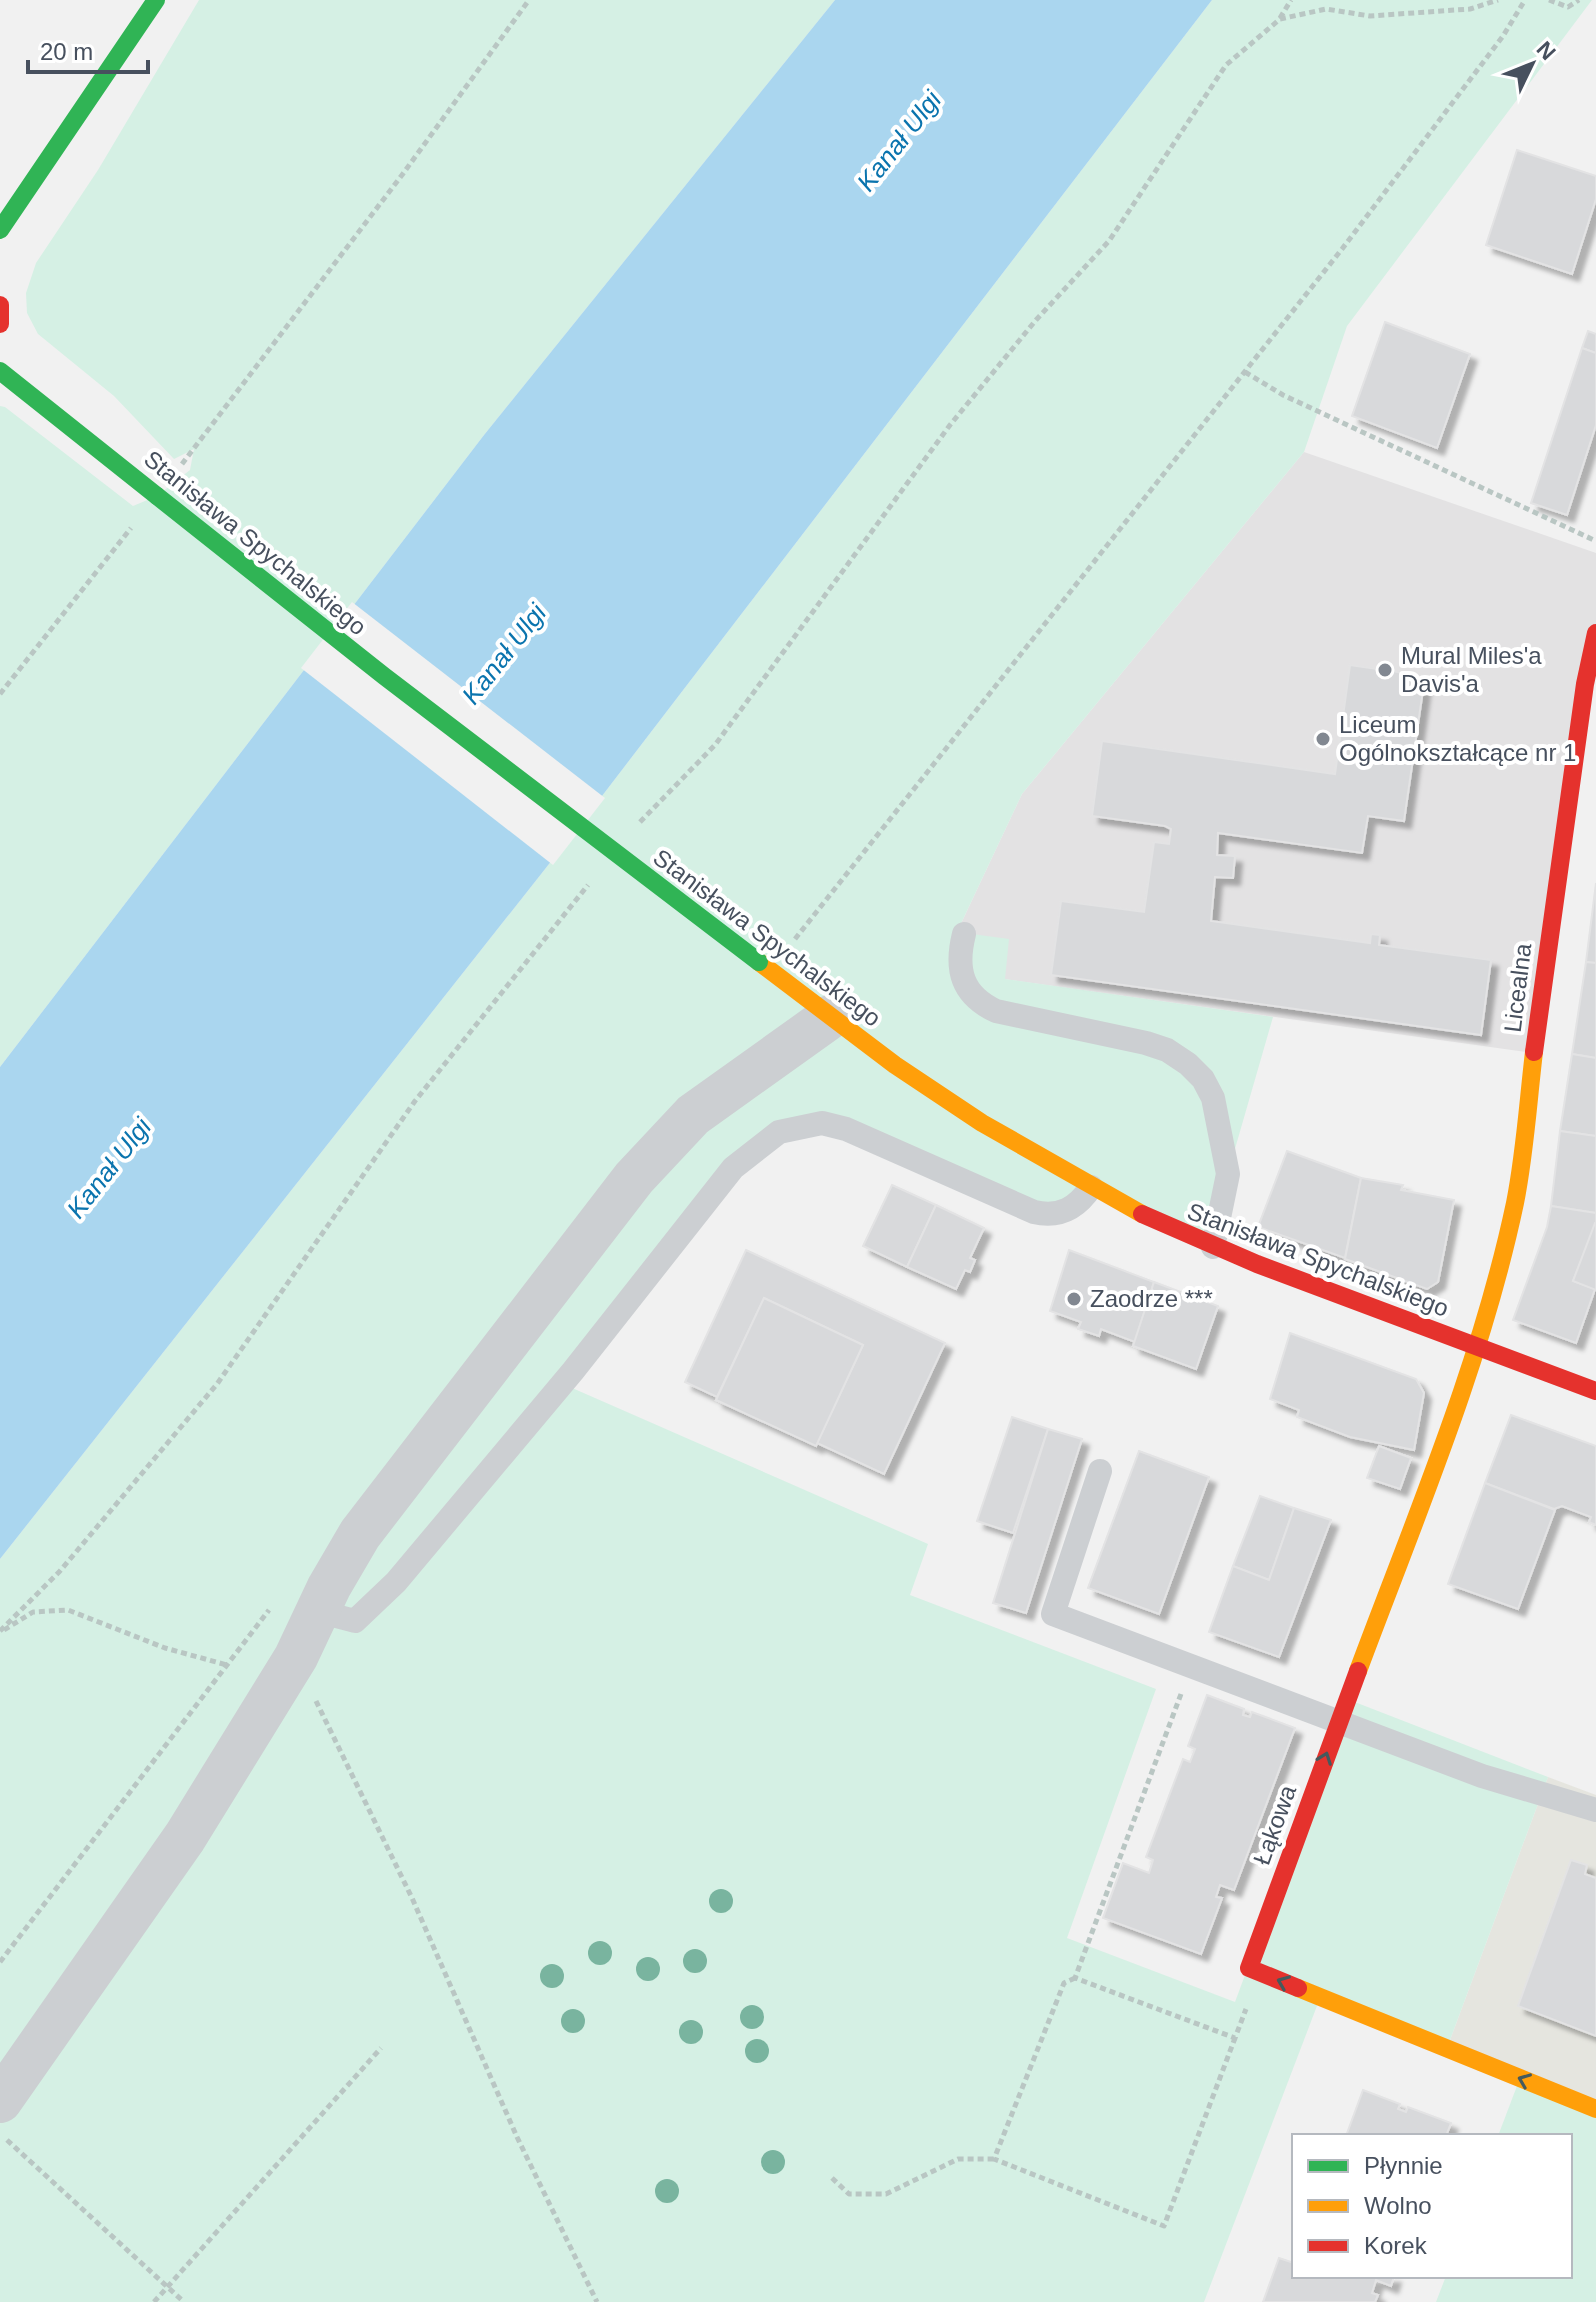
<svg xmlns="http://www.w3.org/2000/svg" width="1596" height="2302" font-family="Arial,sans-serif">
<defs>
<filter id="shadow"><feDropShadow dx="7" dy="7" stdDeviation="2" flood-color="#0004"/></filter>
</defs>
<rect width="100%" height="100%" fill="#f1f1f1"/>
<path fill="#e5e5df" d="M 1548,1777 L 1596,1795 L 1596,2109 L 1447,2048 Z"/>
<path fill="#e3e2e3" d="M 1304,452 L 1596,553 L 1596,633 L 1534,1053 L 1004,979 L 964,934 L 957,932 L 1022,794 Z"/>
<g fill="#d5f0e4">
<path d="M 199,0 L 835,0 L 484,435 L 0,1067 L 0,406 L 5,407 L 133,506 L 157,496 L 190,470 L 194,449 L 174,459 L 114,396 L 38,334 L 27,313 L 26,293 L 36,263 L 98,170 Z"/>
<path d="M 1212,0 L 1592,0 L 1347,326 L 1304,452 L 1022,794 L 957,932 L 1009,939 L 1005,979 L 1273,1017 L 1228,1173 L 1213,1247 L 1091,1187 L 1050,1216 L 846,1129 L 779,1132 L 563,1384 L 928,1544 L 910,1595 L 1156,1689 L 1067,1938 L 1235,2002 L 1347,1699 L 1548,1777 L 1447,2048 L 1320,1998 L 1204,2302 L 0,2302 L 0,1559 L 579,826 Z"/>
<path d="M 1520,2078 L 1596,2109 L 1596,2302 L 1436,2302 L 1446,2276 L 1570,2276 L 1570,2136 L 1498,2136 Z"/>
</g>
<path fill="#aad6ef" d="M 835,0 L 1212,0 L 579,826 L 0,1559 L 0,1067 L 484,435 Z"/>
<path fill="#f1f1f1" d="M 352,602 L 605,798 L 553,865 L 301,668 Z"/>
<g fill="#d8d9db" stroke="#e3e3e4" stroke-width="2" filter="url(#shadow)">
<path d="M 1517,150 L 1596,176 L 1596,199 L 1572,274 L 1486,245 Z"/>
<path d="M 1385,322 L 1470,354 L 1437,448 L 1352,416 Z"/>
<path d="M 1588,331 L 1596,334 L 1596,353 L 1582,348 Z"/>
<path d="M 1582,348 L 1596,353 L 1596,425 L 1567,515 L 1531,503 Z"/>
<path d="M 1350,665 L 1425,676 L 1404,821 L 1368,816 L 1362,853 L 1218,833 L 1217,855 L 1235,856 L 1233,878 L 1215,877 L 1211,921 L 1370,943 L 1371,934 L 1380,935 L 1379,945 L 1491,960 L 1481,1035 L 1051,975 L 1061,901 L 1144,912 L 1154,842 L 1169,844 L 1171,829 L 1165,826 L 1092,816 L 1102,741 L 1335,774 Z"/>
<path d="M 1596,883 L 1596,963 L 1586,962 Z"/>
<path d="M 1586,962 L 1596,963 L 1596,1058 L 1572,1054 Z"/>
<path d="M 1572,1054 L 1596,1058 L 1596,1136 L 1560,1131 Z"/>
<path d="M 1560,1131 L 1596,1136 L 1596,1213 L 1551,1206 Z"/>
<path d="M 1287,1151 L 1361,1178 L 1345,1258 L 1258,1227 Z"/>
<path d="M 1361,1178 L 1403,1185 L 1401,1190 L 1454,1200 L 1438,1282 L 1427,1289 L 1345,1259 Z"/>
<path d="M 892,1185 L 936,1205 L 907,1267 L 863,1246 Z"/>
<path d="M 936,1205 L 984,1228 L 970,1258 L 975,1260 L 970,1272 L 965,1270 L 956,1289 L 907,1267 Z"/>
<path d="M 1551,1206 L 1596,1213 L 1596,1223 L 1573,1281 L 1595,1289 L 1576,1343 L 1513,1320 L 1547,1227 Z"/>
<path d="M 1595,1223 L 1596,1223 L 1596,1290 L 1573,1281 Z"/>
<path d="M 746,1250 L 945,1343 L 884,1474 L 817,1443 L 863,1345 L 764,1298 L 717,1397 L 685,1382 Z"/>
<path d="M 1069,1250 L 1154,1282 L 1135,1342 L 1101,1329 L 1099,1336 L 1078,1329 L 1081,1322 L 1050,1311 Z"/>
<path d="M 1154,1282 L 1218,1306 L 1196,1369 L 1133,1346 Z"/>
<path d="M 764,1298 L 863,1345 L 816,1446 L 716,1400 Z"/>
<path d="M 1290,1333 L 1416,1379 L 1424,1393 L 1414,1450 L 1350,1437 L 1297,1417 L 1299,1410 L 1270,1399 Z"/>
<path d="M 1511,1415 L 1596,1446 L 1596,1525 L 1589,1522 L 1591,1517 L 1562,1506 L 1554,1509 L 1485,1483 Z"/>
<path d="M 1012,1417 L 1048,1429 L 1013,1533 L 977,1521 Z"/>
<path d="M 1048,1429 L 1082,1439 L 1026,1613 L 993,1603 Z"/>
<path d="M 1379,1446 L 1411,1458 L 1400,1489 L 1367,1478 Z"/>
<path d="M 1139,1451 L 1209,1477 L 1159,1614 L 1088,1588 Z"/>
<path d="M 1485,1483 L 1555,1510 L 1518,1609 L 1448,1584 Z"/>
<path d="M 1260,1496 L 1294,1508 L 1269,1580 L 1233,1566 Z"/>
<path d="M 1294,1508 L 1331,1520 L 1279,1657 L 1209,1632 L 1233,1566 L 1269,1580 Z"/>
<path d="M 1207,1695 L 1244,1709 L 1243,1715 L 1250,1717 L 1252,1712 L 1295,1728 L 1234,1890 L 1220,1885 L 1216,1897 L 1222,1898 L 1201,1954 L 1103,1918 L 1123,1863 L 1149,1873 L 1153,1860 L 1146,1857 L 1183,1759 L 1190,1762 L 1195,1749 L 1188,1746 Z"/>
<path d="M 1571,1860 L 1587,1865 L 1585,1874 L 1596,1878 L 1596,2036 L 1518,2006 Z"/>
<path d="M 1363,2090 L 1400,2104 L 1398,2109 L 1406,2112 L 1408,2107 L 1451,2123 L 1446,2136 L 1346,2136 Z"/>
<path d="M 1279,2258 L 1294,2263 L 1294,2276 L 1394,2276 L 1391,2286 L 1376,2280 L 1372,2293 L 1378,2295 L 1375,2302 L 1263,2302 Z"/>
</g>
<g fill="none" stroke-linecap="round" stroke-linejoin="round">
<g stroke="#b9c6c3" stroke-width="5" stroke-dasharray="6 4" stroke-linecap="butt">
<path d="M 1549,0 L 1568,7 L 1579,0"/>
<path d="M 1280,18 L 1291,0"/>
<path d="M 1245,372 L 1283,395 L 1596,541"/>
<path d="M 182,464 L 402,175 L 529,0"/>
<path d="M 0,694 L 131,528"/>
<path d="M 640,822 L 715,745 L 950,425 L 1036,320 L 1109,241 L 1226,65 L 1280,19 L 1326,9 L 1370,16 L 1470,9 L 1498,0"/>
<path d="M 795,939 L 1342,249 L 1503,36 L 1525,0"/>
<path d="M 4,1630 L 33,1612 L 68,1610 L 165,1648 L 227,1665"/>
<path d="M 0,1631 L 60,1571 L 217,1384 L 415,1101 L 588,885"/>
<path d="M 1181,1694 L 1075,1978 L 1235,2038 L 1246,2009"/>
<path d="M 316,1701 L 412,1898 L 517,2137 L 597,2302"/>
<path d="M 0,1962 L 269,1610"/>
<path d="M 1075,1978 L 1064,1983 L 994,2159 L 1164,2226 L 1235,2038"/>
<path d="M 7,2140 L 184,2302"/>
<path d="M 832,2178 L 849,2194 L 886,2194 L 958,2159 L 994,2159"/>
<path d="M 154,2302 L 381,2048"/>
</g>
<g stroke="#cccfd2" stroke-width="24">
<path d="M 964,934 C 955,970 962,995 996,1011 L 1146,1043 L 1167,1050 L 1188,1064 L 1203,1079 L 1213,1098 L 1228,1174 L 1213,1247"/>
<path d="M 1100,1471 L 1053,1614 L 1482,1776 L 1596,1810"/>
<path d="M 317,1611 L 355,1621 L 396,1582 L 573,1371 L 733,1168 L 779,1132 L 822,1123 L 846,1129 L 1034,1212 C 1060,1218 1077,1208 1091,1187"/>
</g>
<path stroke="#cccfd2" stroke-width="44" d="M 0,2101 L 185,1837 L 296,1657 L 329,1587 L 360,1534 L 634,1178 L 693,1115 L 830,1017"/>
<g stroke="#30b455" stroke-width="18">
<path d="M 0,230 L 156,0"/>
<path d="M 0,371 L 157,496"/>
</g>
<g stroke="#ff9f0a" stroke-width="18">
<path d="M 759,962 L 895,1065 L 982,1123 L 1142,1214"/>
<path d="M 1358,1671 C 1415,1518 1481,1364 1515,1203 C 1525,1153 1528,1102 1534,1052"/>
<path d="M 1298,1988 L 1596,2109"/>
</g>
<g stroke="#e5322d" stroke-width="18">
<path d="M 0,305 L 0,324"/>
<path d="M 1534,1052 L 1585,684 L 1596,633"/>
<path d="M 1142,1214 L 1257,1264 L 1596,1391"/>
<path d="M 1298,1988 L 1249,1968 L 1358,1671"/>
</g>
<path stroke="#30b455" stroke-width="18" d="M 157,496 L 384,676 L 759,962"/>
</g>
<g fill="#79b49f">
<circle cx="721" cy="1901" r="12"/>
<circle cx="600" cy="1953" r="12"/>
<circle cx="695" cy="1961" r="12"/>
<circle cx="648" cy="1969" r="12"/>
<circle cx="552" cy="1976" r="12"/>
<circle cx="752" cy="2017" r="12"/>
<circle cx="573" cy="2021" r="12"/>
<circle cx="691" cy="2032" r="12"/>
<circle cx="757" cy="2051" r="12"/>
<circle cx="773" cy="2162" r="12"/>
<circle cx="667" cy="2191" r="12"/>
</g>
<defs><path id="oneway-chevron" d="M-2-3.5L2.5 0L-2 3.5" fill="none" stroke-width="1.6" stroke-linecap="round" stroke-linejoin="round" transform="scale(2)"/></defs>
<g stroke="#455a5d">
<use href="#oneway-chevron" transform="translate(1325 1758) rotate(-70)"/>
<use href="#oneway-chevron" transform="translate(1283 1982) rotate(-158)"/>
<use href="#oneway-chevron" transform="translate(1524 2080) rotate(-158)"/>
</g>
<g fill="#828891" stroke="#fff" stroke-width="3">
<circle cx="1385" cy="670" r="8"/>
<circle cx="1323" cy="739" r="8"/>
<circle cx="1074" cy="1299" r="8"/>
</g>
<g text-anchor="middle" stroke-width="8" stroke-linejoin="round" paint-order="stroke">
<g font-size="24" fill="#47505e" stroke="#fff">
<text transform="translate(255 543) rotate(39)" y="8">Stanisława Spychalskiego</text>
<text transform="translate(767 938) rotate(37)" y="8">Stanisława Spychalskiego</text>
<text transform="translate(1518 988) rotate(-83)" y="8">Licealna</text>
<text transform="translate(1318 1260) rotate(21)" y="8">Stanisława Spychalskiego</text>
<text transform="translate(1275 1825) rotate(-70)" y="8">Łąkowa</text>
</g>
<g font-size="24" fill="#47505e" stroke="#fff" text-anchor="start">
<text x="1401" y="664">Mural Miles'a<tspan x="1401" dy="28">Davis'a</tspan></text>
<text x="1339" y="733">Liceum<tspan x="1339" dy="28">Ogólnokształcące nr 1</tspan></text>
<text x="1090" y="1307">Zaodrze ***</text>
</g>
<g font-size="26" font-style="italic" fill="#0a74ae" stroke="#fff">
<text transform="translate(899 141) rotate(-52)" y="9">Kanał Ulgi</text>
<text transform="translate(504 654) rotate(-52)" y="9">Kanał Ulgi</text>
<text transform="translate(109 1168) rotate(-52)" y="9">Kanał Ulgi</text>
</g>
</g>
<rect x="1292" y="2134" width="280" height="144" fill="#ffffff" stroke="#b5b9bf" stroke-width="2"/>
<rect x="1308" y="2160" width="40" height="12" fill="#30b455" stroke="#b5b9bf" stroke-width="2"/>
<text x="1364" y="2174" font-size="24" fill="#47505e">Płynnie</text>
<rect x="1308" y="2200" width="40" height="12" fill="#ff9f0a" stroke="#b5b9bf" stroke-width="2"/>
<text x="1364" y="2214" font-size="24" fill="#47505e">Wolno</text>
<rect x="1308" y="2240" width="40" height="12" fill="#e5322d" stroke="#b5b9bf" stroke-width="2"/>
<text x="1364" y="2254" font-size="24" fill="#47505e">Korek</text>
<g transform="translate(1532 64) rotate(47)" stroke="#ffffff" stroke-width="6" paint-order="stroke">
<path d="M0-6L14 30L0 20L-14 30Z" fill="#47505e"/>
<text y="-12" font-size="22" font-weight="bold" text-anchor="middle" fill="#47505e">N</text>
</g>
<path d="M28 60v12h120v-12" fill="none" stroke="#47505e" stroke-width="4"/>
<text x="40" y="60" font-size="24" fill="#47505e" stroke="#ffffff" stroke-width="6" paint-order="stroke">20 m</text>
</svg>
